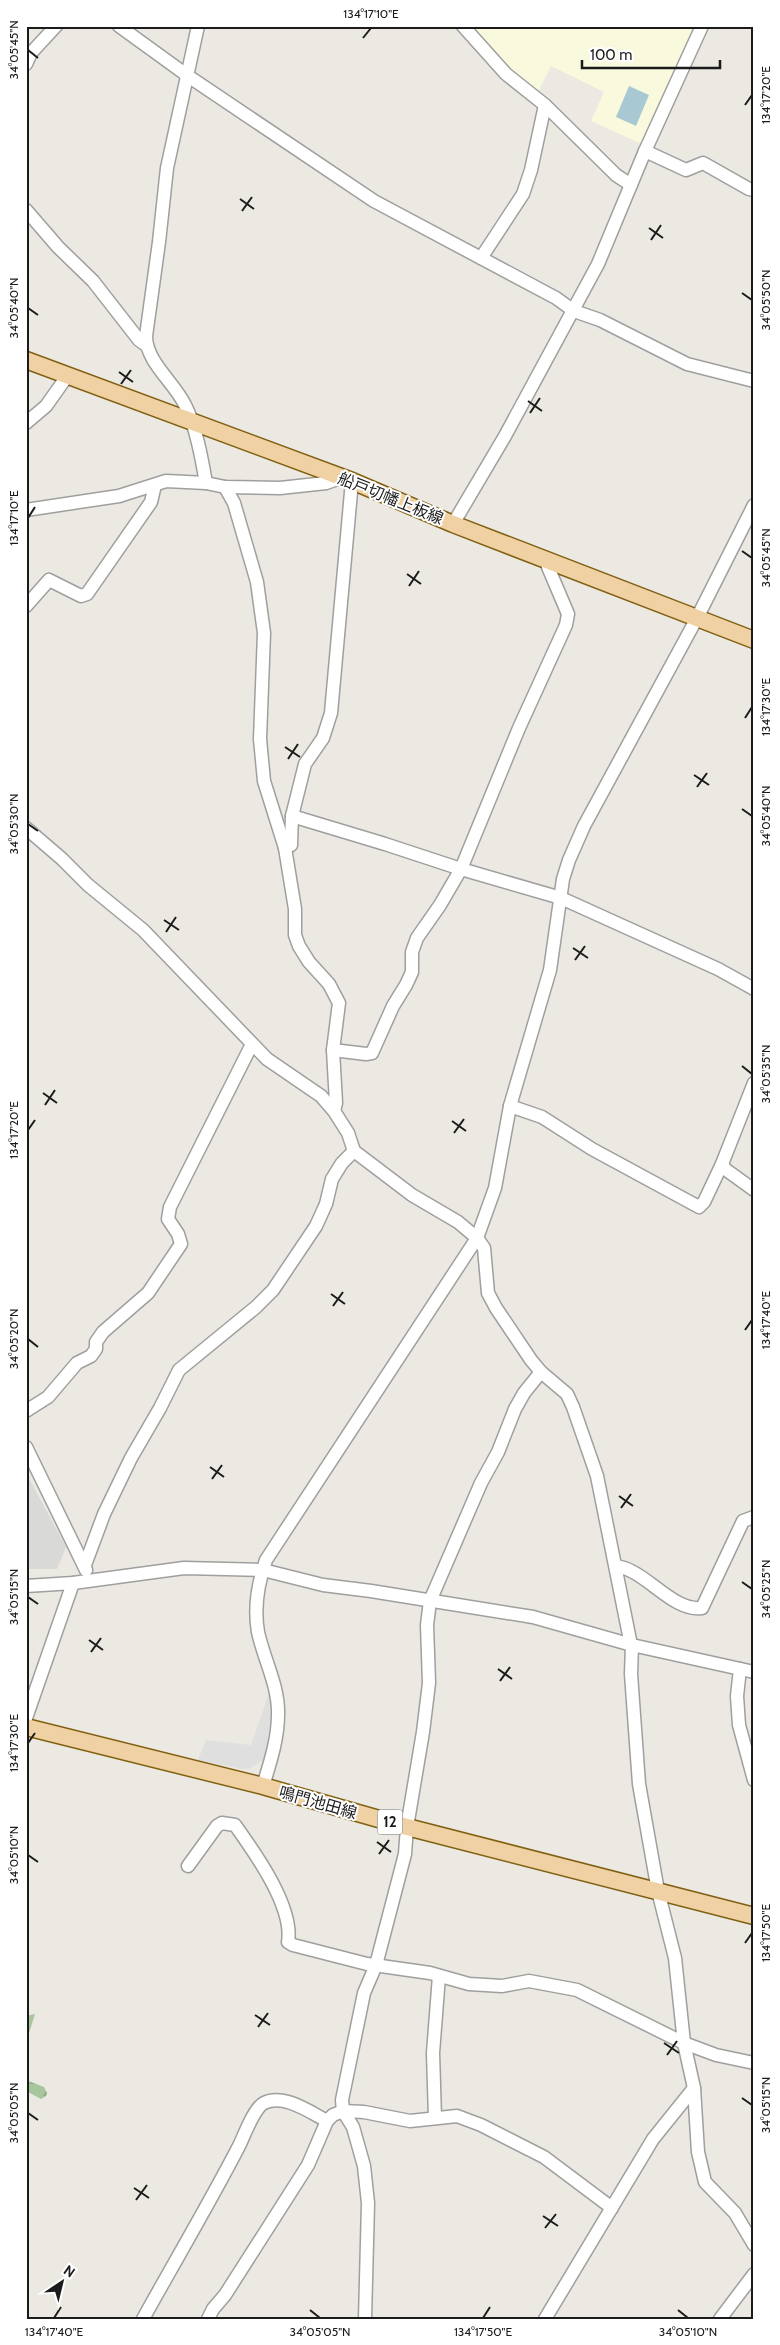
<svg xmlns="http://www.w3.org/2000/svg" width="780" height="2345" font-family="Cabin,'Noto Sans JP',sans-serif">
<defs>
<pattern id="forest-firs" width="22" height="20" patternUnits="userSpaceOnUse" patternTransform="scale(1.25)"><rect width="22" height="20" fill="#a7c69c"/><path d="M5 1l3.5 6h-7zM16 11l3.5 6h-7z" fill="#8faa86"/></pattern>
</defs>
<rect width="100%" height="100%" fill="#ece9e2"/>
<path fill="#d9d9d8" d="M 26,1473 L 66,1547 L 57,1569 L 26,1569 Z"/>
<path fill="#f9fadd" d="M 472,26 L 696,26 L 642,144 L 591,121 L 604,92 L 551,66 L 538,92 L 510,69 Z"/>
<g fill="url(#forest-firs)">
<path d="M 35,2014 L 26,2043 L 26,2016 Z"/>
<path d="M 26,2080 L 44,2087 L 47,2093 L 46,2096 L 41,2099 L 26,2091 Z"/>
</g>
<path fill="#dfdfdf" d="M 269,1693 L 271,1716 L 265,1759 L 250,1768 L 242,1769 L 198,1760 L 206,1740 L 251,1745 Z"/>
<path fill="#a8c9d4" d="M 629,86 L 649,95 L 636,126 L 616,117 Z"/>
<g fill="none" stroke-linecap="round" stroke-linejoin="round">
<g stroke="#9f9f9f" stroke-width="15">
<g id="minor">
<path d="M 119,26 L 188,76 L 374,201 L 556,298 L 574,311 L 600,320 L 687,364 L 754,381"/>
<path d="M 198,26 L 167,168 L 159,242 L 146,336 C 146,362 174,382 185,405 C 196,426 202,460 206,483"/>
<path d="M 463,26 L 506,74 L 545,105 L 616,175 L 631,185"/>
<path d="M 26,64 L 31,53 L 56,26"/>
<path d="M 645,151 L 686,170 L 703,163 L 749,189 L 754,190"/>
<path d="M 26,210 L 58,247 L 93,281 L 139,340 L 146,345"/>
<path d="M 481,258 L 523,194 L 531,170 L 545,105"/>
<path d="M 26,423 L 46,406 L 68,375"/>
<path d="M 225,487 L 234,503 L 257,582 L 264,633 L 260,739 L 264,781 L 285,848 L 295,909 L 295,935 L 299,946 L 309,962 L 329,984 L 339,1003 L 333,1050 L 336,1103 L 334,1111"/>
<path d="M 26,510 L 119,496 L 166,481 L 206,483 L 225,487 L 280,488 L 326,483 L 343,477"/>
<path d="M 453,524 L 505,436 L 598,264 L 645,151 L 702,26"/>
<path d="M 26,606 L 49,580 L 81,596 L 87,594 L 151,502 L 155,485"/>
<path d="M 292,816 L 385,844 L 461,869 L 561,898 L 718,969 L 754,989"/>
<path d="M 26,828 L 62,859 L 88,885 L 143,930 L 267,1059 L 321,1096 L 334,1111 L 348,1133 L 354,1151 L 412,1195 L 458,1222 L 477,1238 L 484,1248 L 488,1293 L 496,1308 L 531,1360 L 541,1372 L 567,1394 L 573,1407 L 597,1476 L 631,1645"/>
<path d="M 285,848 L 291,845 L 292,816 L 305,764 L 323,738 L 331,713 L 352,481"/>
<path d="M 333,1050 L 366,1054 L 372,1053 L 393,1006 L 406,985 L 412,972 L 412,952 L 417,938 L 440,905 L 461,869 L 519,728 L 566,625 L 568,614 L 548,567 L 547,559"/>
<path d="M 510,1106 L 542,1117 L 592,1149 L 699,1207 L 704,1202 L 722,1164 L 754,1083"/>
<path d="M 722,1164 L 725,1169 L 754,1190"/>
<path d="M 26,1411 L 48,1397 L 77,1363 L 91,1356 L 96,1349 L 96,1342 L 103,1332 L 148,1293 L 181,1244 L 178,1234 L 168,1219 L 170,1207 L 252,1044"/>
<path d="M 26,1447 L 86,1570"/>
<path d="M 85,1565 L 104,1514 L 131,1458 L 160,1408 L 179,1370 L 256,1307 L 273,1290 L 316,1226 L 326,1204 L 332,1179 L 342,1163 L 354,1151"/>
<path d="M 616,1566 C 621,1567 626,1568 631,1571 C 653,1581 676,1611 702,1608 L 743,1521 L 754,1517"/>
<path d="M 26,1586 L 73,1583 L 184,1568 L 263,1570 L 323,1585 L 371,1591 L 533,1617 L 632,1645 L 754,1672"/>
<path d="M 632,1645 L 631,1674 L 639,1784 L 658,1891 L 675,1958 L 684,2043 L 694,2088 L 698,2152 L 705,2182 L 735,2213 L 754,2245"/>
<path d="M 740,1669 L 737,1696 L 739,1725 L 754,1780"/>
<path d="M 26,1718 L 73,1583"/>
<path d="M 263,1786 C 270,1763 278,1739 278,1715 C 279,1686 264,1660 258,1632 C 254,1609 258,1583 266,1560 L 477,1238 L 495,1188 L 510,1106 L 550,970 L 563,879 L 569,860 L 584,826 L 697,618 L 754,505"/>
<path d="M 188,1866 L 217,1826 L 222,1823 L 235,1825 C 255,1853 294,1907 288,1942 L 293,1945 L 367,1964 L 430,1973 L 469,1984 L 502,1986 L 529,1981 L 577,1990 L 684,2043 L 716,2055 L 754,2063"/>
<path d="M 435,2118 L 433,2053 L 439,1976"/>
<path d="M 143,2319 C 175,2261 209,2204 239,2146 C 244,2136 254,2108 264,2103 C 283,2093 310,2112 327,2121"/>
<path d="M 208,2319 L 213,2309 L 225,2295 L 308,2165 L 327,2121 L 333,2115 L 343,2111 L 364,2112 L 410,2121 L 457,2116 L 481,2125 L 544,2157 L 612,2208"/>
<path d="M 365,2319 L 368,2203 L 364,2166 L 353,2127 L 343,2111 L 342,2100 L 364,1993 L 376,1965 L 405,1854 L 407,1827 L 423,1732 L 429,1683 L 427,1625 L 430,1601 L 481,1483 L 498,1452 L 515,1409 L 524,1393 L 541,1372"/>
<path d="M 545,2319 L 653,2139 L 694,2088"/>
<path d="M 720,2319 L 754,2274"/>
</g>
</g>
<g stroke="#816012" stroke-width="19">
<g id="major">
<path d="M 26,360 L 352,481 L 453,524 L 754,640"/>
<path d="M 26,1727 L 263,1786 L 407,1827 L 754,1916"/>
</g>
</g>
<use href="#minor" stroke="#fff" stroke-width="12"/>
<use href="#major" stroke="#efd1a4" stroke-width="16"/>
</g>
<path fill="none" stroke="#1b1b1b" stroke-width="2" d="M 363,38 L 371,28M 28,50 L 38,58M 745,105 L 752,95M 240,199 L 254,209M 242,211 L 252,197M 649,228 L 663,238M 651,240 L 661,225M 742,293 L 752,300M 28,308 L 38,315M 119,372 L 133,382M 121,384 L 131,370M 528,401 L 542,411M 530,413 L 540,398M 28,518 L 35,507M 742,551 L 752,558M 407,574 L 421,584M 409,586 L 419,571M 745,718 L 752,707M 285,747 L 300,757M 288,759 L 298,744M 694,775 L 709,785M 697,787 L 707,773M 742,809 L 752,816M 28,824 L 38,831M 164,920 L 179,930M 166,932 L 176,917M 573,948 L 588,958M 575,960 L 585,946M 742,1066 L 752,1074M 43,1093 L 57,1103M 45,1105 L 55,1090M 452,1121 L 466,1131M 28,1130 L 35,1120M 454,1133 L 464,1119M 331,1294 L 345,1304M 333,1306 L 343,1292M 745,1330 L 752,1320M 28,1339 L 38,1347M 210,1467 L 224,1477M 212,1479 L 222,1465M 619,1496 L 633,1506M 621,1508 L 631,1494M 742,1582 L 752,1589M 28,1597 L 38,1604M 89,1640 L 103,1650M 91,1652 L 101,1638M 498,1669 L 512,1679M 500,1681 L 510,1667M 28,1743 L 35,1733M 377,1842 L 391,1852M 379,1854 L 389,1840M 28,1855 L 38,1862M 745,1943 L 752,1933M 255,2015 L 270,2025M 258,2027 L 268,2013M 664,2043 L 679,2053M 667,2055 L 677,2041M 742,2098 L 752,2105M 28,2113 L 38,2120M 134,2188 L 149,2198M 136,2200 L 147,2185M 543,2216 L 558,2226M 545,2228 L 556,2214M 310,2310 L 320,2318M 678,2310 L 688,2318M 54,2318 L 61,2307M 483,2318 L 490,2307"/>
<g text-anchor="middle" stroke-width="4" stroke-linejoin="round" paint-order="stroke">
<rect fill="#fff" stroke="#5f5f5f" stroke-width="1" x="377.5" y="1809.5" width="25" height="25" rx="4"/>
<g font-size="15" font-weight="bold" fill="#1b1b1b">
<text x="390" y="1827">12</text>
</g>
<g font-size="16" fill="#1b1b1b" stroke="#fff">
<text transform="translate(391 498) rotate(22)" y="6">船戸切幡上板線</text>
<text transform="translate(318 1802) rotate(16)" y="6">鳴門池田線</text>
</g>
</g>
<rect width="780" height="2345" fill="none" stroke="#ffffff" stroke-width="55"/>
<g transform="translate(62 2282) rotate(35)" stroke="#ffffff" stroke-width="4" paint-order="stroke">
<path d="M0-4L9 19L0 12L-9 19Z" fill="#1b1b1b"/>
<text y="-8" font-size="14" font-weight="bold" text-anchor="middle" fill="#1b1b1b">N</text>
</g>
<path d="M582 60v8h138v-8" fill="none" stroke="#1b1b1b" stroke-width="2.5"/>
<text x="590" y="60" font-size="15" fill="#1b1b1b" stroke="#ffffff" stroke-width="4" paint-order="stroke">100 m</text>
<rect x="28" y="28" width="724" height="2290" fill="none" stroke="#1b1b1b" stroke-width="2"/>
<g font-size="12" text-anchor="middle" fill="#1b1b1b">
<text x="371" y="18">134°17'10"E</text>
<text transform="translate(14 50) rotate(-90)" y="4">34°05'45"N</text>
<text transform="translate(766 95) rotate(-90)" y="4">134°17'20"E</text>
<text transform="translate(766 300) rotate(-90)" y="4">34°05'50"N</text>
<text transform="translate(14 308) rotate(-90)" y="4">34°05'40"N</text>
<text transform="translate(14 518) rotate(-90)" y="4">134°17'10"E</text>
<text transform="translate(766 558) rotate(-90)" y="4">34°05'45"N</text>
<text transform="translate(766 707) rotate(-90)" y="4">134°17'30"E</text>
<text transform="translate(766 816) rotate(-90)" y="4">34°05'40"N</text>
<text transform="translate(14 824) rotate(-90)" y="4">34°05'30"N</text>
<text transform="translate(766 1074) rotate(-90)" y="4">34°05'35"N</text>
<text transform="translate(14 1130) rotate(-90)" y="4">134°17'20"E</text>
<text transform="translate(766 1320) rotate(-90)" y="4">134°17'40"E</text>
<text transform="translate(14 1339) rotate(-90)" y="4">34°05'20"N</text>
<text transform="translate(766 1589) rotate(-90)" y="4">34°05'25"N</text>
<text transform="translate(14 1597) rotate(-90)" y="4">34°05'15"N</text>
<text transform="translate(14 1743) rotate(-90)" y="4">134°17'30"E</text>
<text transform="translate(14 1855) rotate(-90)" y="4">34°05'10"N</text>
<text transform="translate(766 1933) rotate(-90)" y="4">134°17'50"E</text>
<text transform="translate(766 2105) rotate(-90)" y="4">34°05'15"N</text>
<text transform="translate(14 2113) rotate(-90)" y="4">34°05'05"N</text>
<text x="54" y="2336">134°17'40"E</text>
<text x="320" y="2336">34°05'05"N</text>
<text x="483" y="2336">134°17'50"E</text>
<text x="688" y="2336">34°05'10"N</text>
</g>
</svg>
